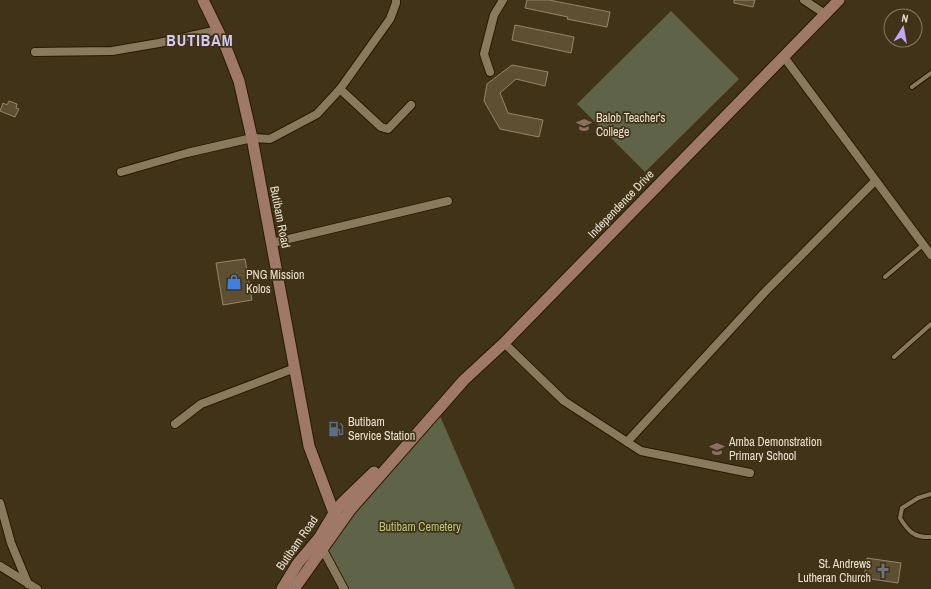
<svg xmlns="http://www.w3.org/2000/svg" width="931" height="589" font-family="'Archivo Narrow',sans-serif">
<rect width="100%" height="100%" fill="#413318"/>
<g fill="#5f6348">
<path d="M 671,11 L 739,79 L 645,172 L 577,104 Z"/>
<path d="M 437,409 L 515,589 L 346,589 L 322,548 Z"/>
</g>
<g fill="#5e4f33" stroke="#958668">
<path d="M 527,0 L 549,0 L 610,12 L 607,27 L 567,19 L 568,17 L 525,8 Z"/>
<path d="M 734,0 L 755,0 L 753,7 L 734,3 Z"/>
<path d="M 515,25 L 574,37 L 571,53 L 512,40 Z"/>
<path d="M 512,65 L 548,72 L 545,86 L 516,79 L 500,93 L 508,113 L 543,120 L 539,137 L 500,129 L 484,101 L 487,84 Z"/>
<path d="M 9,101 L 17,104 L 16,108 L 19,109 L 15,117 L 0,111 L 3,103 L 7,105 Z"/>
<path d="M 245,259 L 252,300 L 223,305 L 216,263 Z"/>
<path d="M 867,558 L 901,563 L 898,583 L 864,578 Z"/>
</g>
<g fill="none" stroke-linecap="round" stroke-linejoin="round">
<g stroke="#271a01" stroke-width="6">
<g id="lane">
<path d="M 912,87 L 931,73"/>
<path d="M 885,277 L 923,245"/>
<path d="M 894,357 L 931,324"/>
<path d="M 931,494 L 918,498 L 902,508 L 900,518 C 908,531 914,538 931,537"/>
</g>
</g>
<g stroke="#271a01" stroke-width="10">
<g id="street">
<path d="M 804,0 L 825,14"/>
<path d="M 35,52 L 112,51 L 159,43 L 218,30"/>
<path d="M 784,57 L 931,255"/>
<path d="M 490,72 L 484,54 L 494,15 L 503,0"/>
<path d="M 340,89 L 381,127 L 388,129 L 411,105"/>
<path d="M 121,172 L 187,153 L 252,138 L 270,139 L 317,114 L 340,89 L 390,19 L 396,3 L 396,0"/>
<path d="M 272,243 L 448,201"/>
<path d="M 504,343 L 564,401 L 641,451 L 750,473"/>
<path d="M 175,424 L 201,404 L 295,368"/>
<path d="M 627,442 L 764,293 L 875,181"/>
<path d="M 0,503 L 11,543 L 28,584"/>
<path d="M 322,548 L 344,589"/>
<path d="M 0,566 L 37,589"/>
</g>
</g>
<g stroke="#271a01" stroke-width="13">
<g id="secondary">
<path d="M 203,0 L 225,45 L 239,81 L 252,138 L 309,446 L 334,513 L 341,522"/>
<path d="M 282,589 L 298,563 L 319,538 L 334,513 L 342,503 L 374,472"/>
<path d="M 294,589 L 350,510 L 464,380 L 504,343 L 839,0"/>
</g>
</g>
<use href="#lane" stroke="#8a7a5d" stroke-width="4"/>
<use href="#street" stroke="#8a7a5d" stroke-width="8"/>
<use href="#secondary" stroke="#a07868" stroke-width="11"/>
</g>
<defs>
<g id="school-bare" transform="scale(1.2)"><path d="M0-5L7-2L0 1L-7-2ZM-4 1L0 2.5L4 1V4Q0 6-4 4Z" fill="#8d6e63" stroke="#413318" stroke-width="2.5" paint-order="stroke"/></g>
<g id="shop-bare" transform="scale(1.2)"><path d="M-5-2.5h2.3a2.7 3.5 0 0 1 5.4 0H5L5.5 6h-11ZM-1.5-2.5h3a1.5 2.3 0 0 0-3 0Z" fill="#3f7fe0" stroke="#413318" stroke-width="2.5" paint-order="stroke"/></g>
<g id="fuel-bare" transform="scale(1.2)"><path d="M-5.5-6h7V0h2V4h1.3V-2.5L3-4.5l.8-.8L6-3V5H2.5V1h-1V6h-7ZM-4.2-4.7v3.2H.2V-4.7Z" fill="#5c6f8a" stroke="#413318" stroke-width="2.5" paint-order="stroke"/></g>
<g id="church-bare" transform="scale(1.2)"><path d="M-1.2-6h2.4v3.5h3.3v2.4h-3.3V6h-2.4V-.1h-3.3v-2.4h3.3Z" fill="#6b7280" stroke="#413318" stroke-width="2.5" paint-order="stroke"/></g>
</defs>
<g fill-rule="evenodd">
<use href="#school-bare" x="584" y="125"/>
<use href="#shop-bare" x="234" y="282"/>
<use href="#fuel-bare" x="336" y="429"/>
<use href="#school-bare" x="717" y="449"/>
<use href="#church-bare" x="883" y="571"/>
</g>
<g text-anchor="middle" stroke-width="3.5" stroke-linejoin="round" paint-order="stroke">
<g font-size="12" fill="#eae1d1" stroke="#413318" text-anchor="start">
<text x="596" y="122">Balob Teacher's<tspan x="596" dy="14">College</tspan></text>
<text x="246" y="279">PNG Mission<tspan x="246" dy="14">Kolos</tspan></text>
<text x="348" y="426">Butibam<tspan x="348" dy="14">Service Station</tspan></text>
<text x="729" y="446">Amba Demonstration<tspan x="729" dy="14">Primary School</tspan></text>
<text x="871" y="568" text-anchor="end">St. Andrews<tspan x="871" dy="14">Lutheran Church</tspan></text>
</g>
<g font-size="12" fill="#eae1d1" stroke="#413318">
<text transform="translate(621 204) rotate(-46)" y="4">Independence Drive</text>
<text transform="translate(280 217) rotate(79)" y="4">Butibam Road</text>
<text transform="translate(297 543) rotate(-55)" y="4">Butibam Road</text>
</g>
<g font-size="12" fill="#bcc57c" stroke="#413318">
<text x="420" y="531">Butibam Cemetery</text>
</g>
<g font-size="16" font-weight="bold" letter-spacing="1" fill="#d5caf5" stroke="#413318">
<text x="200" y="46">BUTIBAM</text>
</g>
</g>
<g transform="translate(903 28) rotate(11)"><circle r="19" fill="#413318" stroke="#857962"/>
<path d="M0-3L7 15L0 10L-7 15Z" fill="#bea9f5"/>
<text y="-6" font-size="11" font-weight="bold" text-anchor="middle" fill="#eae1d1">N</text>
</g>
</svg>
